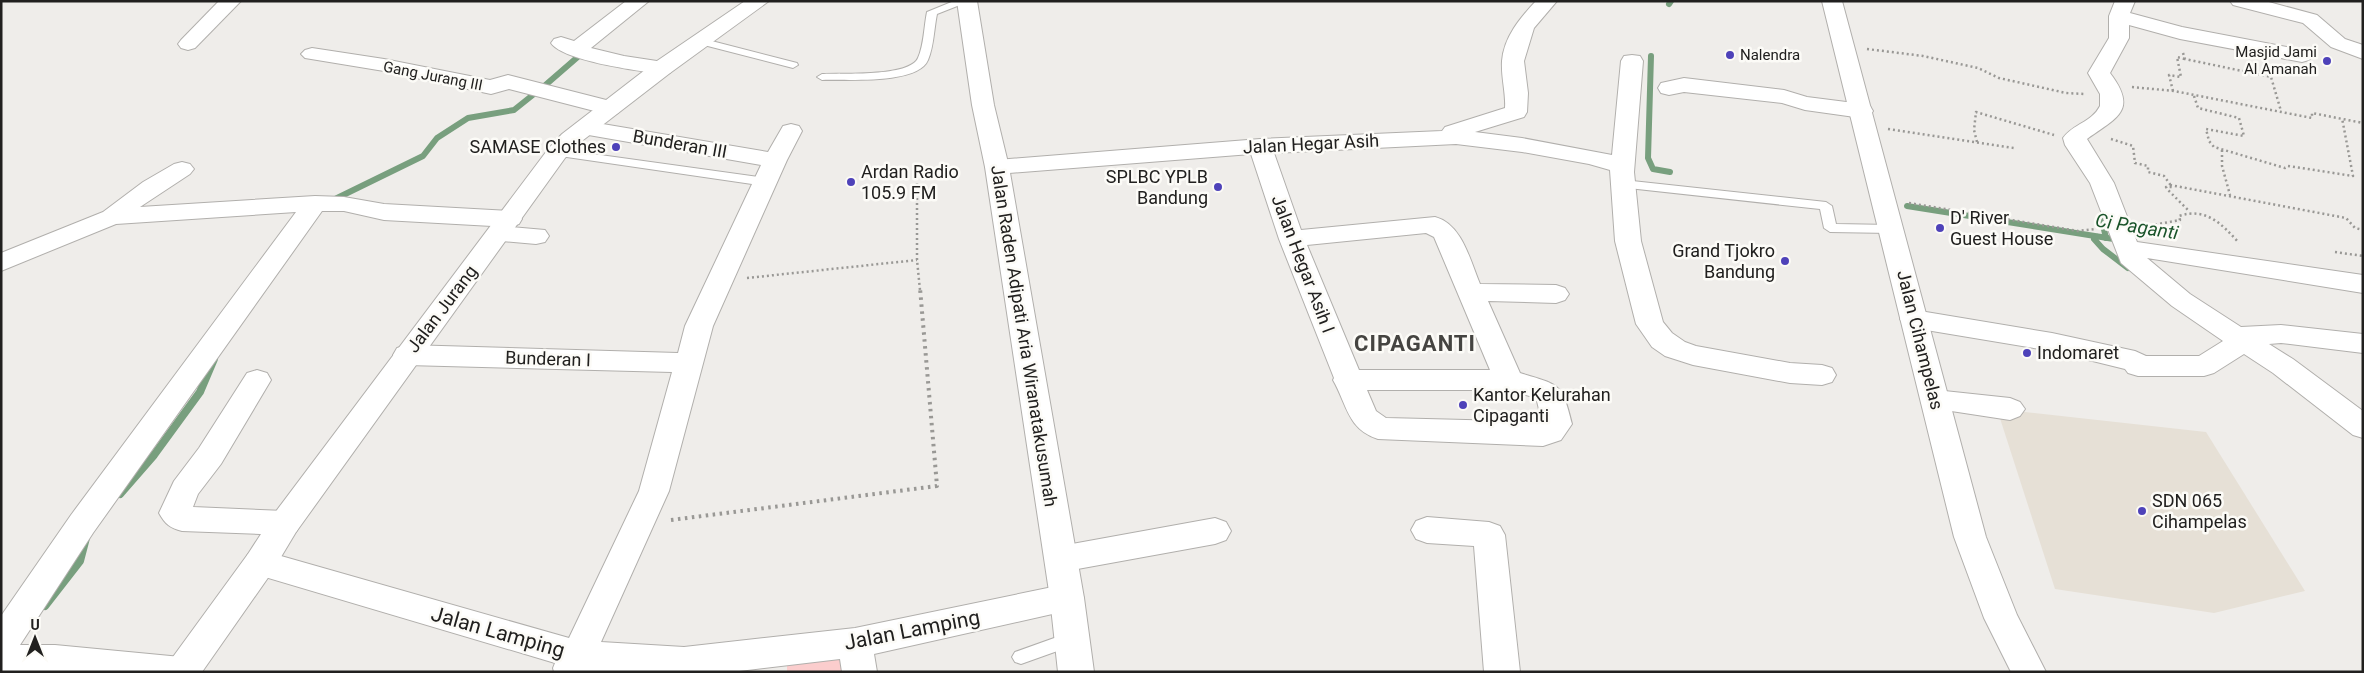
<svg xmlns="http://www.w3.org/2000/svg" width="2364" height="673" font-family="Roboto,sans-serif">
<rect width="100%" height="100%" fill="#efedea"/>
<path fill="#e6e0d6" d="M 1997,409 L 2206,432 L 2305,591 L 2214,613 L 2055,589 Z"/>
<path fill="#fbcdcd" d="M 846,657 L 849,672 L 787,672 L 787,660 Z"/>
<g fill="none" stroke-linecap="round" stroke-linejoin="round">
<g stroke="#789f7e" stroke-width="6">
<path d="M 1669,4 L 1671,1"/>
<path d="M 1651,56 L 1648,158 L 1653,169 L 1670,172"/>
<path d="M 542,88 L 580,55"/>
<path d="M 333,200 L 423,156 L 437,138 L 468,118 L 514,110 L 534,94"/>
<path d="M 1907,206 L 2120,240"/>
<path d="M 2104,209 L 2103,225 L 2106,238"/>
<path d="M 2097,237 L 2094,239 L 2103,249 L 2128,268"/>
</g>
<g stroke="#789f7e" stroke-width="8">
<path d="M 120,494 L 154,455 L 200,392 L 214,359"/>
<path d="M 45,606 L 80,561 L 86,538"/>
</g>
<g stroke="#b1afac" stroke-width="2">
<g id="lane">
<path d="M 954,1 L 970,1 L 937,14 C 934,28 934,46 928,60 C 918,85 845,79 822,80 L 817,77 L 822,74 C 842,73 910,77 918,58 C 924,45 924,26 927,12 Z"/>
<path d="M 700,38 L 797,63 L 798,65 L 793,68 L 696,43 L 696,39 Z"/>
<path d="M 557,149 L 765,178 L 771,182 L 765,186 L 553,155 L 551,153 L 553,151 Z"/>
<path d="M 1623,180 L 1826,202 L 1832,206 L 1836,224 L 1891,225 L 1897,229 L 1891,233 L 1830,232 L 1824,228 L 1820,209 L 1619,187 L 1617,184 L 1619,181 Z"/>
<path d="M 1071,632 L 1077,634 L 1080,639 L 1077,644 L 1021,664 L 1015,662 L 1012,657 L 1015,652 Z"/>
</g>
</g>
<g stroke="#b1afac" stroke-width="2">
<g id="street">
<path d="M 219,1 L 241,1 L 195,48 L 188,50 L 181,48 L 178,44 L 181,40 Z"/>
<path d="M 626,1 L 649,1 L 591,48 L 624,56 L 670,63 L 673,68 L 670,73 L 662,74 C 639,71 563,61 551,43 L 554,39 L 561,37 L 574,41 Z"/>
<path d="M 1536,1 L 1557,1 L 1534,28 L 1524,61 L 1528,93 L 1527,112 L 1524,117 L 1475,132 L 1522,138 L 1612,155 L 1621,61 L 1624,56 L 1632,55 L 1640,56 L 1643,61 L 1634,172 L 1641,241 L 1663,322 L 1672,333 L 1685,342 L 1696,346 L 1790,363 L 1822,365 L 1832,368 L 1836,375 L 1832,382 L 1822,385 L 1790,383 L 1693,365 L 1665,356 L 1652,347 L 1636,324 L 1615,241 L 1610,170 L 1589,164 L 1522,152 L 1456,144 L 1274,153 L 1301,230 L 1435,217 C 1462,224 1470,260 1480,284 L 1556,285 L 1565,288 L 1569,294 L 1565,300 L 1556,303 L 1488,301 L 1520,373 C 1560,385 1562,383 1572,424 L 1561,440 L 1543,446 L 1378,439 C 1347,429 1347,404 1333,380 L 1334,378 L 1279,239 L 1251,154 L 997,174 L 989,172 L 985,167 L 989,162 L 997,160 L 1260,139 L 1442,131 L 1445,127 L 1505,108 C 1506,93 1501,77 1502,61 C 1504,37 1520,18 1536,1 ZM 1426,233 L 1434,237 L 1490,370 L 1359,370 L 1307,245 ZM 1367,390 L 1509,390 L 1533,397 L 1537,401 L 1542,422 L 1386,418 L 1376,411 Z"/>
<path d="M 2115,1 L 2135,1 L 2130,13 L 2182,27 L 2302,50 L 2309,52 L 2313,56 L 2309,60 L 2302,62 L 2180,39 L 2129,25 L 2129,38 L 2110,73 C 2139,111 2116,118 2087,139 L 2114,183 L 2137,242 L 2363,275 L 2363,293 L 2147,258 L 2190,294 L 2241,327 L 2281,325 L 2363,334 L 2363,353 L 2281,343 L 2269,344 L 2293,359 L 2363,411 L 2363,438 L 2353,435 L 2273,373 L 2244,354 L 2214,373 L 2204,376 L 2138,376 L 2128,373 L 2125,369 L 2052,351 L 1914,328 L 1904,325 L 1900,319 L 1904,313 L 1914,310 L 2052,333 L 2135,351 L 2146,356 L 2199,356 L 2223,341 L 2172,306 L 2121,263 L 2090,183 L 2065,145 L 2063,138 C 2073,124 2092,122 2100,106 L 2100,94 L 2088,73 L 2109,38 L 2109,16 Z"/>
<path d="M 2230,1 L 2265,1 L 2317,15 L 2345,39 L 2363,45 L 2363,59 L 2331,47 L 2303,23 L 2233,5 Z"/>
<path d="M 312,48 L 384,59 L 490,80 L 508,75 L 618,103 L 621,108 L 618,113 L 610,115 L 509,89 L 491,94 L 384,71 L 305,58 L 301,54 L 305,50 Z"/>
<path d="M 1684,78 L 1784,90 L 1807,97 L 1862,104 L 1870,106 L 1873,111 L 1870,116 L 1862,118 L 1805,110 L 1782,103 L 1684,92 L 1669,95 L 1661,93 L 1658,88 L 1661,83 Z"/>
<path d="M 585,121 L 768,152 L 783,126 L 791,124 L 799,126 L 802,131 L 787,160 L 713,326 L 669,491 L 601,642 L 684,647 L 855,628 L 1067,584 L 1079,588 L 1084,598 L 1079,608 L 874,654 L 877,672 L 842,672 L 840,659 L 731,672 L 554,672 L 553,668 L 555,663 L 248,572 L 244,563 L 248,554 L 260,550 L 569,638 L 639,491 L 672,372 L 407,365 L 397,362 L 393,355 L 397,348 L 407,345 L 678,353 L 685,326 L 761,165 L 577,133 L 574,128 L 577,123 Z"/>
<path d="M 182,162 L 190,164 L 194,169 L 190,174 L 140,207 L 315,196 L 344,197 L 384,204 L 510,211 L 519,214 L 522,219 L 519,224 L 510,227 L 384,220 L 344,211 L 322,211 L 93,533 L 20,645 L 55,645 L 181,657 L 193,661 L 198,672 L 1,672 L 1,616 L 71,515 L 296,212 L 116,224 L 1,271 L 1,253 L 103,212 L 143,182 L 174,164 Z"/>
<path d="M 500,226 L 545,230 L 549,236 L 545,242 L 536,244 L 491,240 L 487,234 L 491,228 Z"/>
<path d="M 257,370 L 267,373 L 271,380 L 221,464 L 198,494 L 193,507 L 285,511 L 296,514 L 301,523 L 296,532 L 285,535 L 182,531 C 170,528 165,524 159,513 L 174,481 L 199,448 L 247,373 Z"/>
<path d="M 1935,390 L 2010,398 L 2020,402 L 2025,409 L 2020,416 L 2010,420 L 1925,407 L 1921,400 L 1925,393 Z"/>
<path d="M 1427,517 L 1489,522 L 1500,526 L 1505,535 L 1520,672 L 1484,672 L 1474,546 L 1427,543 L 1416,539 L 1411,530 L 1416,521 Z"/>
<path d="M 1215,518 L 1226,522 L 1231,531 L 1226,540 L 1215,544 L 1061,572 L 1049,568 L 1045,559 L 1049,550 L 1061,546 Z"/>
</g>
</g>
<g stroke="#b1afac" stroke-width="2">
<path id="secondary" d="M 745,1 L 769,1 L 670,73 L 578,144 L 565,158 L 296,532 L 272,572 L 202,672 L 165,672 L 170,661 L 248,554 L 274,514 L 549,148 L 562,134 L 654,63 Z"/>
</g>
<g stroke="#b1afac" stroke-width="2">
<g id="primary">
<path d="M 957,1 L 977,1 L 994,105 L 1009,167 L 1084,598 L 1094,672 L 1058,672 L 1050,598 L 985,167 L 972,105 Z"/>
<path d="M 1822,1 L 1842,1 L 1986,537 L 2017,615 L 2046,672 L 2011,672 L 1984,618 L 1954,537 Z"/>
</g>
</g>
<g stroke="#999895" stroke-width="2.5" stroke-dasharray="2 3" stroke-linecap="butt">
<path d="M 1867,49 L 1923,56 L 1978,68 L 1999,78 L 2066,93 L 2085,94"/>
<path d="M 2183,53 L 2185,59 L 2271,77 L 2281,111"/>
<path d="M 2132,87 L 2174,91 L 2312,118 L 2312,113 L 2363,123"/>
<path d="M 2173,91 L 2169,75 L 2181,77 L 2177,57 L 2185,59"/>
<path d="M 2194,96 L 2198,108 L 2239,118 L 2244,136 L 2206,129 L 2209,141 L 2214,147 L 2285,168 L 2288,166 L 2353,176 L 2342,118"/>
<path d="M 1888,129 L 2014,148"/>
<path d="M 2111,139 L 2133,146 L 2135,163 L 2148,166 L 2148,172 L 2164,176 L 2172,187 L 2166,187 L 2167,189 L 2189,211"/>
<path d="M 1977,142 L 1974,130 L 1976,112 L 2054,135"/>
<path d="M 2222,150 L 2222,166 L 2230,195"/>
<path d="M 917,183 L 917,260 L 920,290"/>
<path d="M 2170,185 L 2346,218 L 2355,228 L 2363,230"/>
<path d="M 1909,203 L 2078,231 L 2095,229"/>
<path d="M 2148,231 L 2153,225 L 2180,220 L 2179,216 C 2206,207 2222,224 2239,243"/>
<path d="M 2335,252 L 2363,256"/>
<path d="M 747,278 L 917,260"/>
</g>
<path stroke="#999895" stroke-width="4" stroke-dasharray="2.5 4.5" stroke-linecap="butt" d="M 671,520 L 937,486 L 920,288"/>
<use href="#lane" fill="#fff" fill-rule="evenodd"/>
<use href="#street" fill="#fff" fill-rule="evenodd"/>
<use href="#secondary" fill="#fff" fill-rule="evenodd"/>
<use href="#primary" fill="#fff" fill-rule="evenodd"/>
</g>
<g fill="#4e42b9" stroke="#fcfbf7" stroke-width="2">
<circle cx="1730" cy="55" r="5"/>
<circle cx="2327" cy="61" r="5"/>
<circle cx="616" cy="147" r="5"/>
<circle cx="851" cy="182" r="5"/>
<circle cx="1218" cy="187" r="5"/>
<circle cx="1940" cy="228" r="5"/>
<circle cx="1785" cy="261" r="5"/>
<circle cx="2027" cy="353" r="5"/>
<circle cx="1463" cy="405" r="5"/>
<circle cx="2142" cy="511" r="5"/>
</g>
<g text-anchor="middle" stroke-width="5" stroke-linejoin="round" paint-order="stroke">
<g font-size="15" fill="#21201f" stroke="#fcfbf7" text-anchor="end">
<text x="2317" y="57">Masjid Jami<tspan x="2317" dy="17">Al Amanah</tspan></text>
<text x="1740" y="60" text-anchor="start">Nalendra</text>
</g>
<g font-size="15" fill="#21201f" stroke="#fcfbf7">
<text transform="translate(433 76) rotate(11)" y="5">Gang Jurang III</text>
</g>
<g font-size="18" fill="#21201f" stroke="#fcfbf7">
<text transform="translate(680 144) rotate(10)" y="6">Bunderan III</text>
<text transform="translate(1311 144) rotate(-3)" y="6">Jalan Hegar Asih</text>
<text transform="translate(1303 264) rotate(69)" y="6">Jalan Hegar Asih I</text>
<text transform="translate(442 309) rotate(-53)" y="6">Jalan Jurang</text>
<text transform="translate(1024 336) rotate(81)" y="6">Jalan Raden Adipati Aria Wiranatakusumah</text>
<text transform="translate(1920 340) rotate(76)" y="6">Jalan Cihampelas</text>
<text transform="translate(548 359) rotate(2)" y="6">Bunderan I</text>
</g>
<g font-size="18" fill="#21201f" stroke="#fcfbf7" text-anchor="start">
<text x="606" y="153" text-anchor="end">SAMASE Clothes</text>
<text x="861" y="178">Ardan Radio<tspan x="861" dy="21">105.9 FM</tspan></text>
<text x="1208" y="183" text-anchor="end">SPLBC YPLB<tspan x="1208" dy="21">Bandung</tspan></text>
<text x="1950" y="224">D' River<tspan x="1950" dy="21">Guest House</tspan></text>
<text x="1775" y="257" text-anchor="end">Grand Tjokro<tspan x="1775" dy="21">Bandung</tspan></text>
<text x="2037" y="359">Indomaret</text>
<text x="1473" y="401">Kantor Kelurahan<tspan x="1473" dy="21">Cipaganti</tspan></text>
<text x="2152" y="507">SDN 065<tspan x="2152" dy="21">Cihampelas</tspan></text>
</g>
<g font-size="19" font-style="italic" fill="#1a542a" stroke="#fcfbf7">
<text transform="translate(2137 226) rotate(9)" y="7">Ci Paganti</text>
</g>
<g font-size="21" fill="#21201f" stroke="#fcfbf7">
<text transform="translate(912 630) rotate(-11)" y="7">Jalan Lamping</text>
<text transform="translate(498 632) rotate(16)" y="7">Jalan Lamping</text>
</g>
<g font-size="22" font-weight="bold" letter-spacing="1" fill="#454441" stroke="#fcfbf7">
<text x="1415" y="351">CIPAGANTI</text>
</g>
</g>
<rect width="2364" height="673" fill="none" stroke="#21201f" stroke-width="5"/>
<g transform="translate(35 638)" stroke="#fcfbf7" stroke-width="4" paint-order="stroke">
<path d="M0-4L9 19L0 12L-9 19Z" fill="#21201f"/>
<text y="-8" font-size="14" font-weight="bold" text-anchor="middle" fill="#21201f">U</text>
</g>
</svg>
